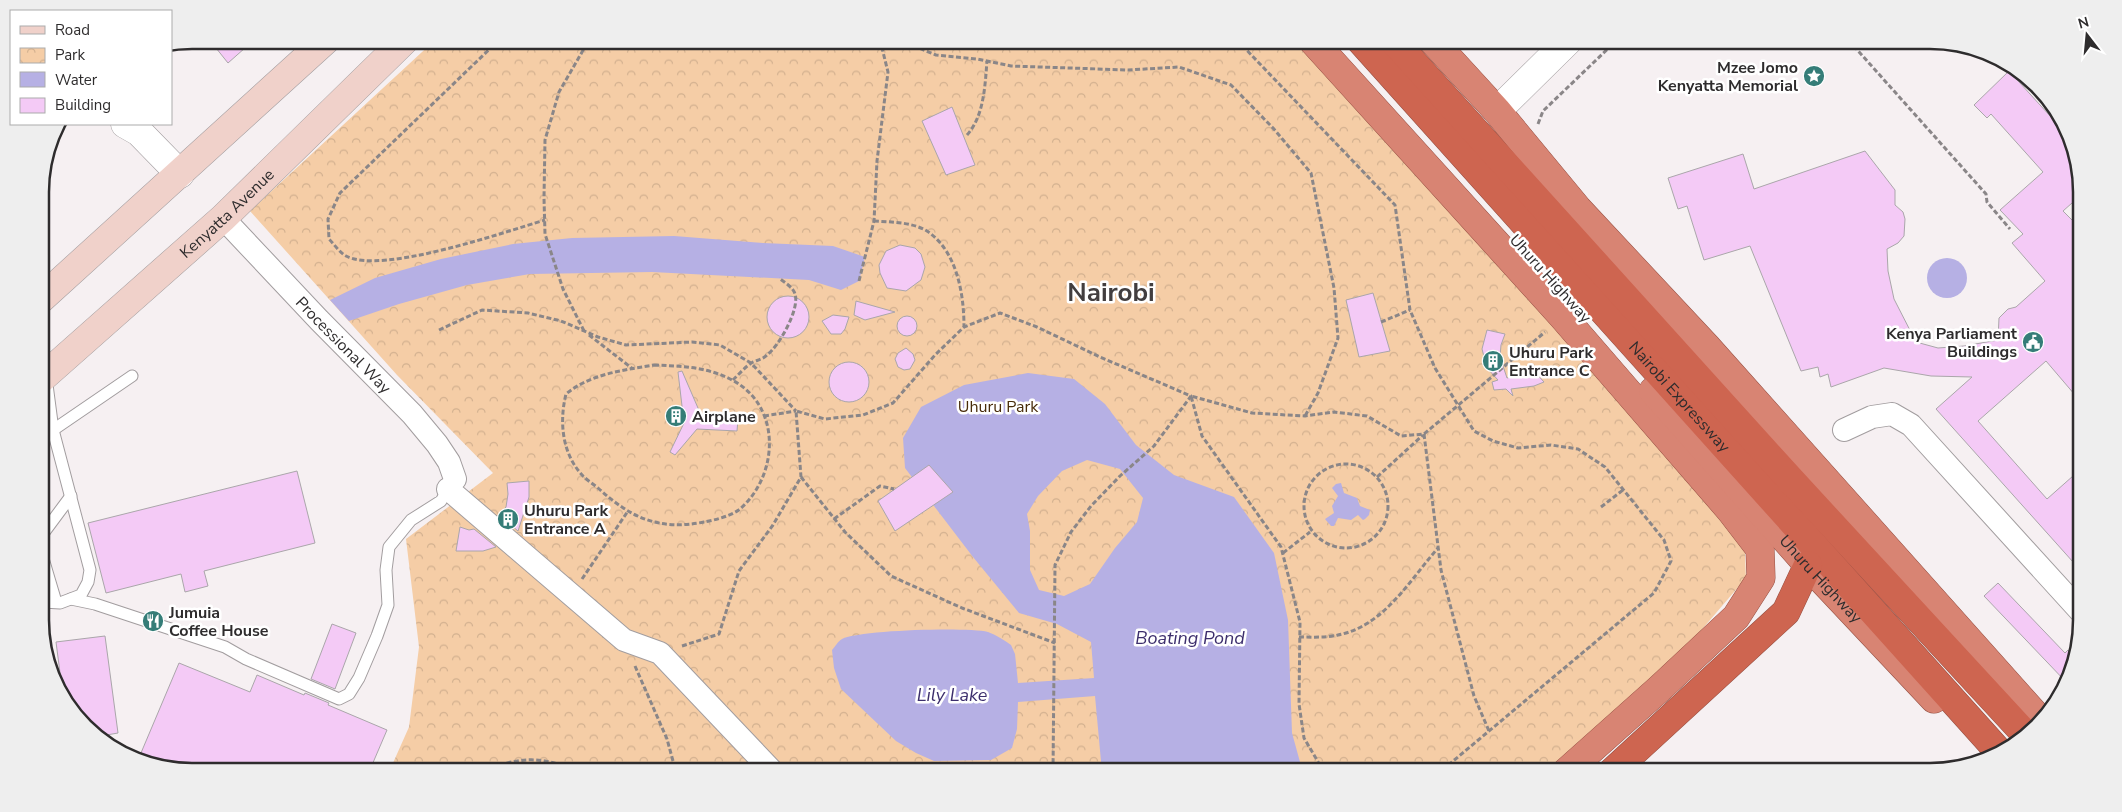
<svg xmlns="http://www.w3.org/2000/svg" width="2122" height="812" font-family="'Nunito Sans',sans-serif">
<defs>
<pattern id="park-crowns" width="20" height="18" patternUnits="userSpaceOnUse" patternTransform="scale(1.25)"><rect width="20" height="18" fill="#f5cda6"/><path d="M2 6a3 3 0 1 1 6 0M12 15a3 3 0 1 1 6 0" fill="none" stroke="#d2b08f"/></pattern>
</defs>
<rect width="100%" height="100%" fill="#f6f0f2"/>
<path fill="url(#park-crowns)" d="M 435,40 L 1321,40 L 1744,530 L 1746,578 L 1680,655 L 1553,772 L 389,772 L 409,727 L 419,647 L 406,539 L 493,473 L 397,375 L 250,211 Z"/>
<g fill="#b6b0e4" fill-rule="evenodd">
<path d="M 674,236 L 763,243 L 833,246 L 865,257 L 859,281 L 841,290 L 809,280 L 652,272 L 530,274 L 467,285 L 399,304 L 349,321 L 330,300 L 375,278 L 441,259 L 513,244 L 572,238 Z"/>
<circle cx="1947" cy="278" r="20"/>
<path d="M 1028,373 L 1074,379 L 1105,404 L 1136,445 L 1174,475 L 1234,497 L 1274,553 L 1288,620 L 1292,733 L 1300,762 L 1307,772 L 1102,772 L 1095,696 L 1018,702 L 1017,729 L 1012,748 L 991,760 L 934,761 L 916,753 L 896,741 L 841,689 L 834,668 L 832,650 C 835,647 838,641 842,639 C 860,630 967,627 988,632 C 996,635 1004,640 1011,645 L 1015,654 L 1018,683 L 1094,678 L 1091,642 L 1057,624 L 1019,613 L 973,557 L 905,468 L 903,438 L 921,407 L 964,385 ZM 1087,460 L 1120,469 L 1143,498 L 1137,522 L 1115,548 L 1090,584 L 1064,596 L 1039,590 L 1030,570 L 1030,531 L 1027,514 L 1038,496 L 1062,471 Z"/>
<path d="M 1341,483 L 1344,493 L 1357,498 L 1360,506 L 1370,510 L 1369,515 L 1365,519 L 1363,520 L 1358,515 L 1351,520 L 1338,518 L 1334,526 L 1331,526 L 1325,519 L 1334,513 L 1332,506 L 1338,496 L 1332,488 L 1336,484 Z"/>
</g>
<g fill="#f4caf6" stroke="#aaa6aa">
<path d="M 225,40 L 254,40 L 228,63 L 216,48 Z"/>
<path d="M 2009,71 L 2072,140 L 2081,172 L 2081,195 L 2063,211 L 2081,229 L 2081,402 L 2046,361 L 1978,421 L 2047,499 L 2082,468 L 2082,572 L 1936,409 L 1972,377 L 1931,376 L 1884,368 L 1831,387 L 1828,374 L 1820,377 L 1818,367 L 1801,371 L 1750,246 L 1704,260 L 1687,206 L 1678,209 L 1668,178 L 1743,154 L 1754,189 L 1865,151 L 1895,190 L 1895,205 L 1903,212 L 1905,219 L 1904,236 L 1898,243 L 1887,249 L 1888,271 L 1894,299 L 1916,342 L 1938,348 L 1964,346 L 1998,340 L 1999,318 L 2008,309 L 2016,307 L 2045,281 L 2012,243 L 2023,234 L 2000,210 L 2043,172 L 1991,114 L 1987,118 L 1974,105 Z"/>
<path d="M 952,107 L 975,165 L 946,175 L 922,121 Z"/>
<path d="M 900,245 L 915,248 L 921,254 L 925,267 L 921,280 L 906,291 L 887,288 L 880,273 L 879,265 L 886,251 Z"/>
<path d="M 1373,293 L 1390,351 L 1359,357 L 1346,300 Z"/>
<circle cx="788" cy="317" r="21"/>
<path d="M 856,301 L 895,312 L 865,320 L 854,315 Z"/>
<path d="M 833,315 L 849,317 L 845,329 L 841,334 L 831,334 L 822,321 Z"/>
<circle cx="907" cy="326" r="10"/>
<path d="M 1487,330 L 1505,334 L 1501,345 L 1500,357 L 1507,378 L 1534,371 L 1544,382 L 1534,386 L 1511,389 L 1513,396 L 1506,389 L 1494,390 L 1492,382 L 1498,380 L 1487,368 L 1482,349 Z"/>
<path d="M 906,348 L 913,354 L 915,360 L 910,369 L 904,370 L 898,367 L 895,359 L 898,353 Z"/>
<circle cx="849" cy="382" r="20"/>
<path d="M 682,371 L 701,415 L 738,419 L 737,431 L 697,429 L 675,455 L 670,452 L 684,423 L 678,372 Z"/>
<path d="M 929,465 L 953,492 L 895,531 L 878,501 Z"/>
<path d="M 297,471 L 315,543 L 204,571 L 208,586 L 185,592 L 181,574 L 106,593 L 88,523 Z"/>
<path d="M 529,481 L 529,497 L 518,531 L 499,515 L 506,507 L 508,494 L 507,483 Z"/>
<path d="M 460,527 L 469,530 L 474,529 L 496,547 L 483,551 L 456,551 Z"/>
<path d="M 1998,583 L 2065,653 L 2068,650 L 2076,657 L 2074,669 L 2067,683 L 1984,596 Z"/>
<path d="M 332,624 L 356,633 L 335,689 L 311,679 Z"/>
<path d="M 105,636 L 118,733 L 101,736 L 77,720 L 62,688 L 56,642 Z"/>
<path d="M 179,663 L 250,692 L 257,675 L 304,695 L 305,693 L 329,703 L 328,705 L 387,730 L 369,772 L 192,772 L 143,764 L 138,760 Z"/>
</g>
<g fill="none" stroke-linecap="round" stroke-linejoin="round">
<g stroke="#a29d9f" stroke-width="13">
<g id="service">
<path d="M 53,430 L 132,376"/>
<path d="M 42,535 L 71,496"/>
<path d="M 42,555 L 56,602"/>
<path d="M 71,599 L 95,604 L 225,647 L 246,659 L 339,699 L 349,694 L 359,678 L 377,636 L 388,605 L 386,570 L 389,547 L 411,520 L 441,501 L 450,486"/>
<path d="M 43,602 L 60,603 L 81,595 L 88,582 L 90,570 L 53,430 L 46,377"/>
</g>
</g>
<g stroke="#a29d9f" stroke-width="24">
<g id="minor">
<path id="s1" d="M 223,218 L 319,320 L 412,414 L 437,444 L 449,462 L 455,479"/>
<path d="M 1844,430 L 1872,417 L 1892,414 L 1911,425 L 2082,613"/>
<path d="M 448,489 L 624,640 L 660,653 L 773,772"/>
</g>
</g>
<g stroke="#a29d9f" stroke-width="29">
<g id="tertiary">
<path d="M 1497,111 L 1569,40"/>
<path d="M 125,124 L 139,132 L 180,174"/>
</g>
</g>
<g stroke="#a29d9f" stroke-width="29">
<g id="secondary">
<path d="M 41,299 L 326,40"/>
<path id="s2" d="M 41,379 L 223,218 L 405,40"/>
</g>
</g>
<g stroke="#965144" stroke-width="29">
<g id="trunk">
<path d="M 1312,40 L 1563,317 L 1730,510 L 1760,549 L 1761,578 L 1736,617 L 1659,689 L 1566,772"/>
<path d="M 1432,40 L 1497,111 L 1578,209 L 1707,347 L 2041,721"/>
<path id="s3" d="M 1653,391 L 1808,565 L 1934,699"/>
</g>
</g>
<g stroke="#965144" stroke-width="29">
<g id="motorway">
<path id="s4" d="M 1360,40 L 2000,753"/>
<path d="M 1393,40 L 1789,478 L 2027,736"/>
<path d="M 1612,772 L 1786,612 L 1808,565"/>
</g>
</g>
<g stroke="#8a8688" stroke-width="3" stroke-dasharray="5 2.5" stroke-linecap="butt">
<path d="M 499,40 L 340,193 L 328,219 L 329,239 C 334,244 340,253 346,256 C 382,275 504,232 545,220"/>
<path d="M 899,40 L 936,55 L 977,59 L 1011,66 L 1128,70 L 1179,67 L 1231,85 L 1273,128 L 1311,173 L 1334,288 L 1338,338 L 1318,393 L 1305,416"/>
<path d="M 1237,40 L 1395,205 L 1410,310 L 1435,368 L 1474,431 L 1493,441 L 1518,448 L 1551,445 L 1578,449 L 1605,467 L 1664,540 L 1671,561 L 1654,593 L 1440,772"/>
<path d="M 1855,40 L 1852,44 L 1986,194 L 1987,202 L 2010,229"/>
<path d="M 1538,124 L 1543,111 L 1617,40"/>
<path d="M 967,135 C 984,116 985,86 987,61"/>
<path d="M 874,221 C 891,222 912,222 927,231 C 957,251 964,294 964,327"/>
<path d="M 859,281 L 874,221 L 877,161 L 888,72 L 880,40"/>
<path d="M 1381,322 L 1410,310"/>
<path d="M 439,330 L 482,310 L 528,313 L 561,321 L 598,337 L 626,345 L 692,342 L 720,345 L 751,363 L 796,411"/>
<path d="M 584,331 L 563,289 L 545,234 L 544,198 L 545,140 L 559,92 L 589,40"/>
<path d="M 589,335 L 633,369"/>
<path d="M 654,365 C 681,366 708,367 732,380 C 782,406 779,475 740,509 C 731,516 715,520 704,522 C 659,531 631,518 598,488 C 593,484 587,480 583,476 C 562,454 559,422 566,394 C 590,374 624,370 654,365 Z"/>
<path d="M 733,380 C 739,374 746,366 753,362 C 758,360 763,359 767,355 C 779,346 800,309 795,294 C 793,287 784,282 779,278"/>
<path d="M 764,416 L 796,411"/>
<path d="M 1424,434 L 1441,570 L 1474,696 L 1489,731"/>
<circle cx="1346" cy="506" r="42"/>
<path d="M 801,477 L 845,532 L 891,576 L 962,608 L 1055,643"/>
<path d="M 1377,477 L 1423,435"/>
<path d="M 1601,507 L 1623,490"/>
<path d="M 834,519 L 880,486 L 894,489"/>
<path d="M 1283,553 L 1310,532"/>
<path d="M 582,579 L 628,511"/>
<path d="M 1299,637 C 1312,637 1326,638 1338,635 C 1384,626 1409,581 1438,548"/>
<path d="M 682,646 L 719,634 L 739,571 L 773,525 L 801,477 L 796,411 L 825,419 L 863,415 L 893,403 L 935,355 L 964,327 L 1000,313 L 1037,327 L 1100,357 L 1191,396 L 1154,446 L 1120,476 L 1091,506 L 1071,532 L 1055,565 L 1053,772"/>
<path d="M 635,666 L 667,739 L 676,772"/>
<path d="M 486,772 C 492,767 497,766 504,764 C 531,756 553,760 578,772"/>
<path d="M 1324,772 L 1304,738 L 1299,704 L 1300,622 L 1281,547 L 1202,436 L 1191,396 L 1252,413 L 1305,416 L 1334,412 L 1367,416 L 1401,436 L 1424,434 L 1545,332"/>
</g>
<use href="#service" stroke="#fff" stroke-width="11"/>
<use href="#minor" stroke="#fff" stroke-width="22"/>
<use href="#tertiary" stroke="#fff" stroke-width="28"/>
<use href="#secondary" stroke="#f0d1ca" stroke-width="28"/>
<use href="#trunk" stroke="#d88473" stroke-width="28"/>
<use href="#motorway" stroke="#ce6550" stroke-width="28"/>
</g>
<defs>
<g id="sight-disc" transform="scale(1.125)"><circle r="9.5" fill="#357d78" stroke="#fff"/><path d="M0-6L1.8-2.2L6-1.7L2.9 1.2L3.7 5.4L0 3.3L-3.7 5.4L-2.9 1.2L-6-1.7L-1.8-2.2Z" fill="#fff"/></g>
<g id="civic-disc" transform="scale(1.125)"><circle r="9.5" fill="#357d78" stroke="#fff"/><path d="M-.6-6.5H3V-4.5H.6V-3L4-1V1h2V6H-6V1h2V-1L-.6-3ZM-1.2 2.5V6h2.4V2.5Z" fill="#fff"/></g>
<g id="building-disc" transform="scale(1.125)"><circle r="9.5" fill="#357d78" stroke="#fff"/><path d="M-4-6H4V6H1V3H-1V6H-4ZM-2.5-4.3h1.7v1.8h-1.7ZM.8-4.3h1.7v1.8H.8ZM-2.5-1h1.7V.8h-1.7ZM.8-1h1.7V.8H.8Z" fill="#fff"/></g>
<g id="restaurant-disc" transform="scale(1.125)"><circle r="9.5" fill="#357d78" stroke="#fff"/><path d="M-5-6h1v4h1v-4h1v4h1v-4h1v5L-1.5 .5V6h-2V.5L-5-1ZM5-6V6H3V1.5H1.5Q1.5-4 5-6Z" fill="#fff"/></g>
</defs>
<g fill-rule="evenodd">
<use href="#sight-disc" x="1814" y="76"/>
<use href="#civic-disc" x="2033" y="342"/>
<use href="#building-disc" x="1493" y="361"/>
<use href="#building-disc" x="676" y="416"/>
<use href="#building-disc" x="508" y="519"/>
<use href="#restaurant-disc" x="153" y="621"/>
</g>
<g text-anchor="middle" stroke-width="5" stroke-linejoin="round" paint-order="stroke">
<g font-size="16" font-weight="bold" fill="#2e2c2d" stroke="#fff" text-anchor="start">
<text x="1798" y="73" text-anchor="end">Mzee Jomo<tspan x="1798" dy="18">Kenyatta Memorial</tspan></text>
<text x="2017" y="339" text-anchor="end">Kenya Parliament<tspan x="2017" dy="18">Buildings</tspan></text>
<text x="1509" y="358">Uhuru Park<tspan x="1509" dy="18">Entrance C</tspan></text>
<text x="692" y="422">Airplane</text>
<text x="524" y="516">Uhuru Park<tspan x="524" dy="18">Entrance A</tspan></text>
<text x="169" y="618">Jumuia<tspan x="169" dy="18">Coffee House</tspan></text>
</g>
<g font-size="16" fill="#2e2c2d" stroke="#fff">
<text dy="6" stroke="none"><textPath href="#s2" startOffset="249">Kenyatta Avenue</textPath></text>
<text transform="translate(1551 278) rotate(48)" y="6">Uhuru Highway</text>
<text dy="6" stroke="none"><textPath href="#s1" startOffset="175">Processional Way</textPath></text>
<text dy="6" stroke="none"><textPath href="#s4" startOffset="479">Nairobi Expressway</textPath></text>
<text dy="6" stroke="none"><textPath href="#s3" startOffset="252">Uhuru Highway</textPath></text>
</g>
<g font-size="16" fill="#482c0a" stroke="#fff">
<text x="998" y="412">Uhuru Park</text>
</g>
<g font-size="18" font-style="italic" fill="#3c2e6c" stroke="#fff">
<text x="1190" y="644">Boating Pond</text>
<text x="952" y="701">Lily Lake</text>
</g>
<g font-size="26" font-weight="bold" fill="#423e3f" stroke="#fff">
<text x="1111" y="301">Nairobi</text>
</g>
</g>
<path d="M0 0H2122V812H0ZM192 49H1930A143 143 0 0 1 2073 192V620A143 143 0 0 1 1930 763H192A143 143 0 0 1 49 620V192A143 143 0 0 1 192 49Z" fill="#eee" fill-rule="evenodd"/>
<path fill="none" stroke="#2e2c2d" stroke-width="2.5" d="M192 49H1930A143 143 0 0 1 2073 192V620A143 143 0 0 1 1930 763H192A143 143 0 0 1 49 620V192A143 143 0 0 1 192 49Z"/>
<rect x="10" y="10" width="162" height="115" fill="#ffffff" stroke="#ababab"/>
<rect x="20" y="26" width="25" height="8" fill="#f0d1ca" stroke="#ababab"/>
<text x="55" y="35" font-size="15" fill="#2e2c2d">Road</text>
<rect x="20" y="48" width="25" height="15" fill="url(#park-crowns)" stroke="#ababab"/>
<text x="55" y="60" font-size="15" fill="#2e2c2d">Park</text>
<rect x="20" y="72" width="25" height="15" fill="#b6b0e4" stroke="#ababab"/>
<text x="55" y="85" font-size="15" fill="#2e2c2d">Water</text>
<rect x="20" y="98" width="25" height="15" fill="#f4caf6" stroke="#ababab"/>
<text x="55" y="110" font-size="15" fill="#2e2c2d">Building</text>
<g transform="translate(2087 35) rotate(344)" stroke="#ffffff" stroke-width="4" paint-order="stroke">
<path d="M0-4L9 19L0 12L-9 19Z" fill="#2e2c2d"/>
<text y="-8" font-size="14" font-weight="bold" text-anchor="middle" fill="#2e2c2d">N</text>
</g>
</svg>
